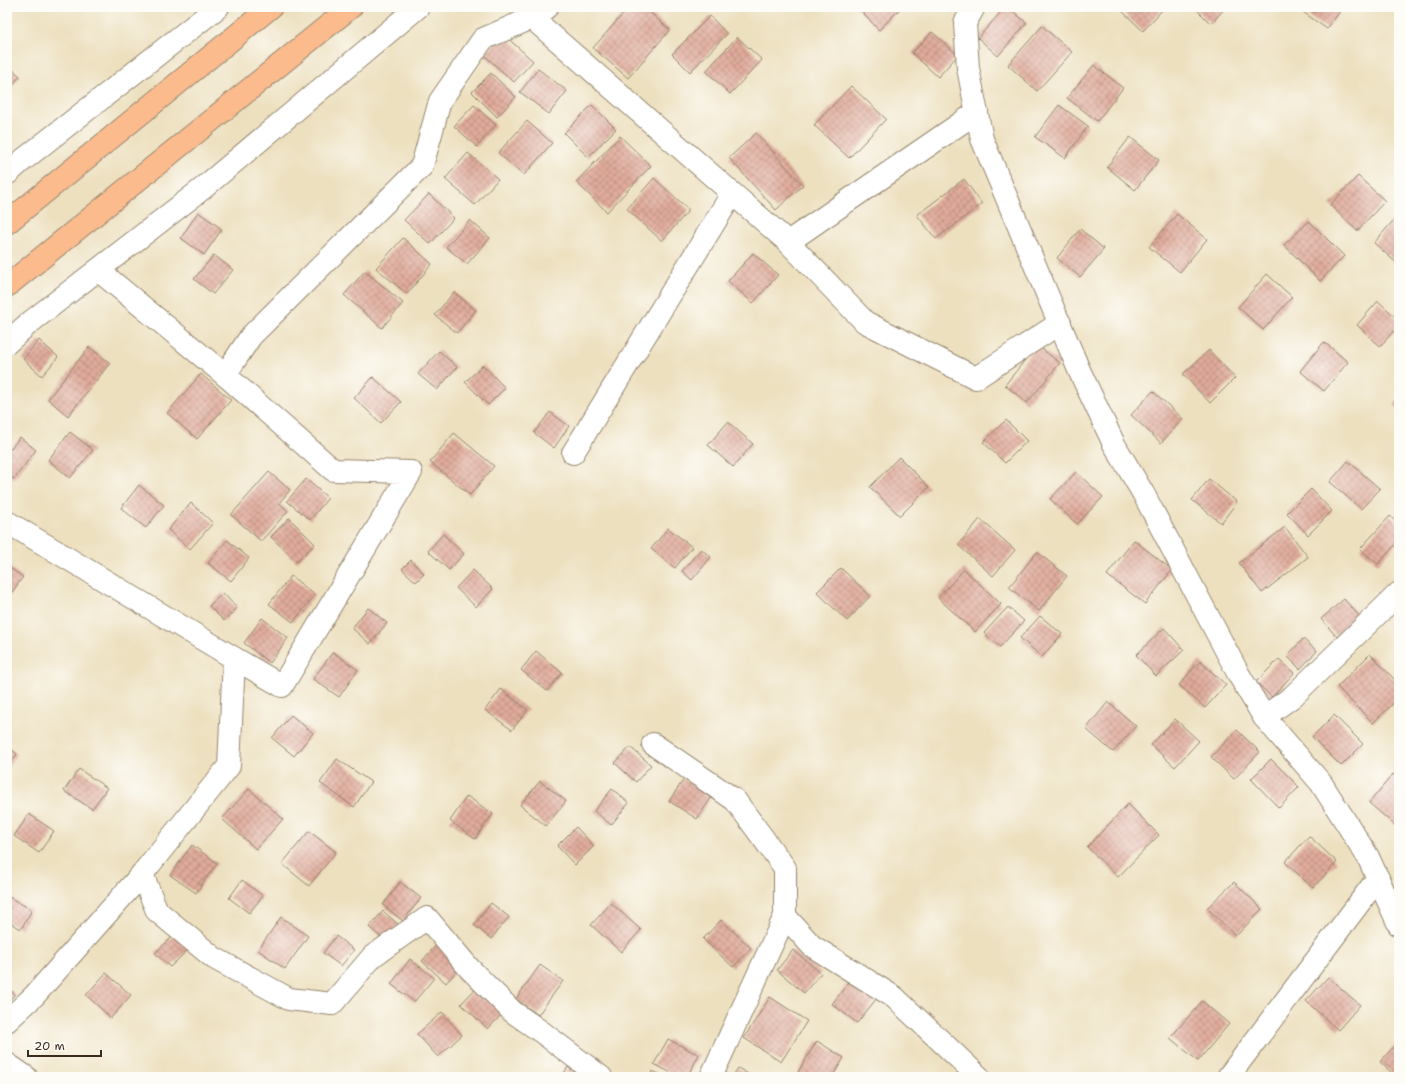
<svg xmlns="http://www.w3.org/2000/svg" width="1406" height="1084" font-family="'Shantell Sans',sans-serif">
<defs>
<pattern id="building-cross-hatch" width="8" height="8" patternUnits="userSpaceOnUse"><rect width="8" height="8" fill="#e0ab9b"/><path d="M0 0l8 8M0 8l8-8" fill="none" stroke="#b78b7e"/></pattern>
</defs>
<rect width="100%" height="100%" fill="#fdfcf7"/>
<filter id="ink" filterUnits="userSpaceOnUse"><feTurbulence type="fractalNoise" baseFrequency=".025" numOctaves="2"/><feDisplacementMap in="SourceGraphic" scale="8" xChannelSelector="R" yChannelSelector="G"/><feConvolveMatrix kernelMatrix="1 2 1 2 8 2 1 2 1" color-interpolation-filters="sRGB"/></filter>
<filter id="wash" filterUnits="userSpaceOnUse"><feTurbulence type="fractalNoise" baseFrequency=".012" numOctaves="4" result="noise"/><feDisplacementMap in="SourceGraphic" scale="16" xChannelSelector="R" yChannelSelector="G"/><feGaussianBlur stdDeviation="0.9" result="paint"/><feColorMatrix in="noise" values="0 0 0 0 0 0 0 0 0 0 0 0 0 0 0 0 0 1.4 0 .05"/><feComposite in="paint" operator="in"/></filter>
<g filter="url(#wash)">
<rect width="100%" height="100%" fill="#ede0bf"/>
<g id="blocks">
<g fill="url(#building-cross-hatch)">
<path d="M 629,7 L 644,7 L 670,30 L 628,78 L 593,48 Z"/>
<path d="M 857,7 L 902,7 L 879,30 Z"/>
<path d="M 1005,7 L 1008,7 L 1027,23 L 998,56 L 978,38 Z"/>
<path d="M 1118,7 L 1165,7 L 1143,31 Z"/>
<path d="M 1194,7 L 1226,7 L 1211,24 Z"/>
<path d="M 1296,7 L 1343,7 L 1327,29 Z"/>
<path d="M 710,16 L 727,34 L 690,72 L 672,54 Z"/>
<path d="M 1042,26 L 1072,52 L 1037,91 L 1008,65 Z"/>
<path d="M 932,32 L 958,55 L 938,77 L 912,53 Z"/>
<path d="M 503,34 L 533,61 L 514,82 L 484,55 Z"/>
<path d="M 737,37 L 762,60 L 730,94 L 706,71 Z"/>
<path d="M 7,65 L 20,76 L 7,92 Z"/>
<path d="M 1094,65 L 1123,88 L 1097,121 L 1067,98 Z"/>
<path d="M 538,69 L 567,91 L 549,114 L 520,92 Z"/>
<path d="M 491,73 L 516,97 L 497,117 L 472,92 Z"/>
<path d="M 851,86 L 886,119 L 849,158 L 814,125 Z"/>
<path d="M 474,105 L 496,125 L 477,147 L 454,126 Z"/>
<path d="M 592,105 L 616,129 L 588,157 L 564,133 Z"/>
<path d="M 1059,105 L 1088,126 L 1065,158 L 1035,137 Z"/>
<path d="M 527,121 L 552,143 L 524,175 L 498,153 Z"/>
<path d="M 756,133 L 803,185 L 776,210 L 729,158 Z"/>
<path d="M 620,136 L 651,166 L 607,212 L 576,182 Z"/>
<path d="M 1130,137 L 1159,160 L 1135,190 L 1107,167 Z"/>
<path d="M 468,153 L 498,179 L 475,205 L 445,179 Z"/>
<path d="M 1358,176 L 1385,201 L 1357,231 L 1330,205 Z"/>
<path d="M 654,178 L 689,210 L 662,241 L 627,209 Z"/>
<path d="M 964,179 L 982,204 L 936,239 L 917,215 Z"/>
<path d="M 429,194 L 454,218 L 430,244 L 404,220 Z"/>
<path d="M 198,212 L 222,229 L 204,255 L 181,238 Z"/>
<path d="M 1177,214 L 1207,239 L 1180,272 L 1149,247 Z"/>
<path d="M 1399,214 L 1399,265 L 1374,243 Z"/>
<path d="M 470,220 L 490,238 L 467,264 L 446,247 Z"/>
<path d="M 1309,221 L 1344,256 L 1320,281 L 1284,245 Z"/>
<path d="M 1080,229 L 1104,249 L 1080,277 L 1057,258 Z"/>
<path d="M 403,238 L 432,264 L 407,294 L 376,268 Z"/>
<path d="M 753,253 L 778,275 L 753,303 L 728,281 Z"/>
<path d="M 214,255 L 233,270 L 213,294 L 194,279 Z"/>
<path d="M 365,271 L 403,303 L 382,328 L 344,295 Z"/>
<path d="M 1267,274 L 1292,297 L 1263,330 L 1238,307 Z"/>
<path d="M 454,292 L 476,310 L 457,333 L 435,315 Z"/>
<path d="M 1378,301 L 1399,320 L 1399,326 L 1380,346 L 1357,325 Z"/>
<path d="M 39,340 L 58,357 L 42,376 L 23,359 Z"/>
<path d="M 1324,342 L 1348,362 L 1324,391 L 1300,371 Z"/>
<path d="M 1037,345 L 1060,363 L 1027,403 L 1005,385 Z"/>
<path d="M 89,347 L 110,363 L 68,416 L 48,399 Z"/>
<path d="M 1209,350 L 1235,378 L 1210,403 L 1183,374 Z"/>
<path d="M 439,351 L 457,367 L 437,390 L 418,374 Z"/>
<path d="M 483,365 L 505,388 L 488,405 L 465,382 Z"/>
<path d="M 201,374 L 231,400 L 197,439 L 167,413 Z"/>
<path d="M 373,377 L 401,402 L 381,423 L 354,398 Z"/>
<path d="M 1153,391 L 1183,419 L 1161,443 L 1131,415 Z"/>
<path d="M 1399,399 L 1399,409 L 1394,404 Z"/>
<path d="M 550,412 L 569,426 L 554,448 L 534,433 Z"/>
<path d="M 1006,420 L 1027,441 L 1005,463 L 983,442 Z"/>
<path d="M 728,422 L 753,444 L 733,467 L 708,445 Z"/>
<path d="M 70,432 L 93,450 L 70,478 L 48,460 Z"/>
<path d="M 454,433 L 494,466 L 470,495 L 430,462 Z"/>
<path d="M 20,437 L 36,450 L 14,479 L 7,473 L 7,453 Z"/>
<path d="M 899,457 L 929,487 L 900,516 L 870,487 Z"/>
<path d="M 1348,461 L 1380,489 L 1361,509 L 1330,482 Z"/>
<path d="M 269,472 L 290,490 L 279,503 L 288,511 L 261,541 L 231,515 Z"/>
<path d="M 1076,472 L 1103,497 L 1077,524 L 1050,499 Z"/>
<path d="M 306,479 L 328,498 L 310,520 L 287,501 Z"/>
<path d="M 1209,479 L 1237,502 L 1221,523 L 1192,500 Z"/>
<path d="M 139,485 L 164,505 L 146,528 L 121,508 Z"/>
<path d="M 1311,489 L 1332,511 L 1308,535 L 1287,513 Z"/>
<path d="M 191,503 L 213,523 L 190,549 L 168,530 Z"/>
<path d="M 1390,516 L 1399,524 L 1399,541 L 1378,564 L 1360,549 Z"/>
<path d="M 289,518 L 315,544 L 297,562 L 271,537 Z"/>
<path d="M 980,519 L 1015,550 L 993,576 L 958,545 Z"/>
<path d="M 1285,527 L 1308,557 L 1262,593 L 1239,563 Z"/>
<path d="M 668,528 L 692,547 L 675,568 L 651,549 Z"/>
<path d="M 443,534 L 464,554 L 449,570 L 428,551 Z"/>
<path d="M 227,540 L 249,558 L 231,581 L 208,563 Z"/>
<path d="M 1134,540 L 1172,570 L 1145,604 L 1107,575 Z"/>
<path d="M 701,549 L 711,557 L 692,580 L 682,571 Z"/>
<path d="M 1037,552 L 1067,576 L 1039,611 L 1009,587 Z"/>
<path d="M 411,560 L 424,574 L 416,582 L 402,569 Z"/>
<path d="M 7,566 L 23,577 L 7,599 Z"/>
<path d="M 841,568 L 870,596 L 847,621 L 817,592 Z"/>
<path d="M 964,569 L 1001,604 L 975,632 L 938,598 Z"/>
<path d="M 473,570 L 493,589 L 476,607 L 456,588 Z"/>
<path d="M 291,576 L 315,595 L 293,622 L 269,604 Z"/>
<path d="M 223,593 L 237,608 L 224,621 L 209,606 Z"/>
<path d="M 1344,599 L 1360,617 L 1337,637 L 1321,619 Z"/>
<path d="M 1008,607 L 1024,621 L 1000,647 L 984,633 Z"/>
<path d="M 368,608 L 387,623 L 370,644 L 352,628 Z"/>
<path d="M 1040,616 L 1062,634 L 1042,657 L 1020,638 Z"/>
<path d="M 262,618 L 288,638 L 270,663 L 244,643 Z"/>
<path d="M 1164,628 L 1184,650 L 1156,676 L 1136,655 Z"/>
<path d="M 1303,639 L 1317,651 L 1300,669 L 1287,656 Z"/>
<path d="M 536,651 L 562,673 L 547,691 L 521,670 Z"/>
<path d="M 333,652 L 358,670 L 339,697 L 313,679 Z"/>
<path d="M 1370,654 L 1399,684 L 1399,698 L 1373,723 L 1337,687 Z"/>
<path d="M 1279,659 L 1294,673 L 1272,697 L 1256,682 Z"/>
<path d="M 1200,661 L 1226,685 L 1205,708 L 1179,685 Z"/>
<path d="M 501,689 L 528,710 L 512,730 L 485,710 Z"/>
<path d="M 1108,702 L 1136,726 L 1113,752 L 1086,729 Z"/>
<path d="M 291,715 L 313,733 L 294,756 L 272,738 Z"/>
<path d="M 1334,715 L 1363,744 L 1341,766 L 1312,737 Z"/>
<path d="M 1175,719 L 1199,741 L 1175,767 L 1151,745 Z"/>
<path d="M 1237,730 L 1260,752 L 1234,779 L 1211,757 Z"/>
<path d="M 7,746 L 17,754 L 7,768 Z"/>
<path d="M 630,747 L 651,765 L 636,782 L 615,763 Z"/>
<path d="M 337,759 L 371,782 L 354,807 L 320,783 Z"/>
<path d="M 1271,759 L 1299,787 L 1279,808 L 1251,779 Z"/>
<path d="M 79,769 L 107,788 L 92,809 L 64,791 Z"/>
<path d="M 1393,774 L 1399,779 L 1399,825 L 1397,827 L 1369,803 Z"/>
<path d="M 684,779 L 711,798 L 697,819 L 669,801 Z"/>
<path d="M 540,781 L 566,801 L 546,826 L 520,805 Z"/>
<path d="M 249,789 L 283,819 L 256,849 L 222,819 Z"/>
<path d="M 612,789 L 629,803 L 611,825 L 594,811 Z"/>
<path d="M 467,796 L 493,814 L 475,839 L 450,821 Z"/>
<path d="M 1128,804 L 1159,835 L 1118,877 L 1087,847 Z"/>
<path d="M 29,814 L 54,831 L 39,853 L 14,836 Z"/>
<path d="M 576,827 L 594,846 L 575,865 L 557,846 Z"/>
<path d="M 309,831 L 336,852 L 309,886 L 282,864 Z"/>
<path d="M 1309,836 L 1337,862 L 1313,888 L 1285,862 Z"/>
<path d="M 192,845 L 217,863 L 196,893 L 170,875 Z"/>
<path d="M 242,880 L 263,896 L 249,913 L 229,898 Z"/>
<path d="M 400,882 L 421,898 L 403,921 L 383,905 Z"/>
<path d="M 1234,882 L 1262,909 L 1236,936 L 1207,908 Z"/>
<path d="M 9,897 L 32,910 L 21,929 L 7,921 L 7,900 Z"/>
<path d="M 491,903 L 509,917 L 491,939 L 474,925 Z"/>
<path d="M 611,903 L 641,930 L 621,952 L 591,925 Z"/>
<path d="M 383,911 L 399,925 L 385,941 L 369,927 Z"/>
<path d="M 281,917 L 308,936 L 285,969 L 258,950 Z"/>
<path d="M 721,920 L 751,948 L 733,967 L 703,939 Z"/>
<path d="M 176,933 L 190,948 L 170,967 L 155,953 Z"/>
<path d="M 336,936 L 354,950 L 341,966 L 323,953 Z"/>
<path d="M 438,943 L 462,965 L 446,983 L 422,961 Z"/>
<path d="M 793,950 L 821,973 L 804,993 L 777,970 Z"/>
<path d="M 410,959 L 434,978 L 414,1002 L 391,984 Z"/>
<path d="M 540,965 L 563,981 L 538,1015 L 516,999 Z"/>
<path d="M 106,973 L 131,995 L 111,1018 L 86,995 Z"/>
<path d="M 1328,977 L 1360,1005 L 1338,1030 L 1306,1001 Z"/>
<path d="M 852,978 L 877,998 L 857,1023 L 832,1004 Z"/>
<path d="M 479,985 L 506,1010 L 488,1029 L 461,1004 Z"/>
<path d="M 7,988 L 15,994 L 7,1003 Z"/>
<path d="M 770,997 L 807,1021 L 781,1062 L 744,1038 Z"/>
<path d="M 1202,1001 L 1229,1024 L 1198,1061 L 1170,1038 Z"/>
<path d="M 442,1012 L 462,1035 L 438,1057 L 417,1034 Z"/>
<path d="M 668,1039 L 699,1055 L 687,1077 L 679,1077 L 654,1064 Z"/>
<path d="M 817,1041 L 844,1058 L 832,1077 L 807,1077 L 798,1072 Z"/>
<path d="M 1399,1041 L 1399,1077 L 1396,1077 L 1380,1062 Z"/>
<path d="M 568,1067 L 581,1077 L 561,1077 Z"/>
<path d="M 738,1068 L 753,1077 L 732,1077 Z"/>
<path d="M 652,1071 L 665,1077 L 650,1077 Z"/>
</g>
</g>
</g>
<g filter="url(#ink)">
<use href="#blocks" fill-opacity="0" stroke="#94856e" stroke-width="1"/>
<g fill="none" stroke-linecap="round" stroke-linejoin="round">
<g stroke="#94856e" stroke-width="24">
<g id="minor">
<path d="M 974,7 L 965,23 L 968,68 L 982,139 L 1079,370 L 1114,444 L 1143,493 L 1239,675 L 1264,717 L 1321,783 L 1368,857 L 1399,925"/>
<path d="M 532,18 L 788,242 L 977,112"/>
<path d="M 7,174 L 23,160 L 218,7"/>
<path d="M 788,242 L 865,322 L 976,378 L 1060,323"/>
<path d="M 98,270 L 225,375 L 333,470 L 411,472 L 282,686 L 234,658"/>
<path d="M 7,343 L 28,324 L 202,189 L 418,7"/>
<path d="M 225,375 L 251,336 L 422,166 L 440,101 L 483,39 L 532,18 L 547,7"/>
<path d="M 573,453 L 732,194"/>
<path d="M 7,522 L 234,658 L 229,766 L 142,874 L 34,996 L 7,1021"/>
<path d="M 1264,717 L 1292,697 L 1399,593"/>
<path d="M 653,744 L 735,800 L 785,868 L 785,916 L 812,946 L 894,997 L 979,1077"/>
<path d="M 142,874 L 157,911 L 214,958 L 289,999 L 332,1004 L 373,956 L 427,918 L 469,968 L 513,1012 L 543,1033 L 601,1077"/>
<path d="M 7,1064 L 26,1077"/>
<path d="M 711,1077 L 785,916"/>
<path d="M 1228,1077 L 1378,878"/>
</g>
</g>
<g stroke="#94856e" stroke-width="24">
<g id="highway">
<path d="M 7,223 L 271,7"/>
<path d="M 7,286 L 351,7"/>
</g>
</g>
<use href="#minor" stroke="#fff" stroke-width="22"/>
<use href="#highway" stroke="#fbbb8d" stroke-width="22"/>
</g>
</g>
<rect width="1406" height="1084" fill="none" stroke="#fdfcf7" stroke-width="24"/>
<path d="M28 1050v6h73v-6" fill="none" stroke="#3b2a1e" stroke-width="2"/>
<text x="34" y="1050" font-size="12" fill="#3b2a1e" stroke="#fdfcf7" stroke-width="3" paint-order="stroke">20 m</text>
</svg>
